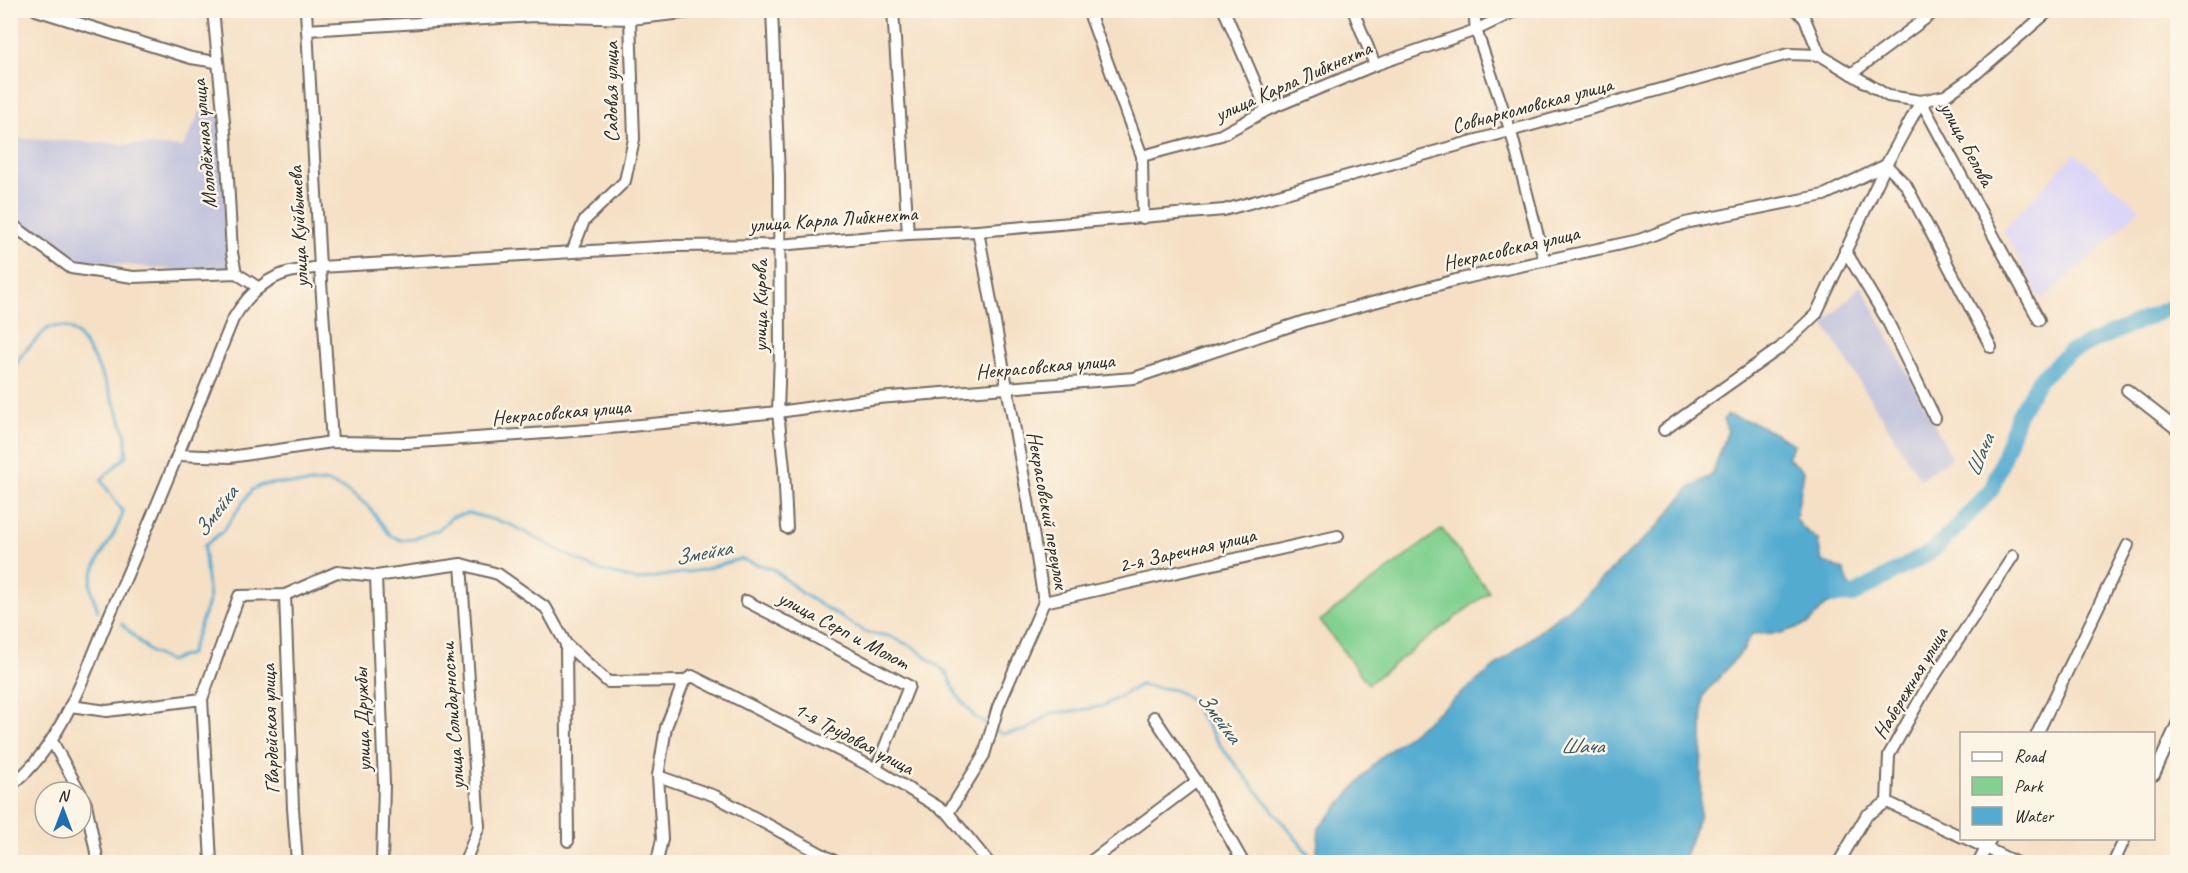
<svg xmlns="http://www.w3.org/2000/svg" width="2188" height="873" font-family="Caveat,sans-serif">
<rect width="100%" height="100%" fill="#fcf5e5"/>
<filter id="ink" filterUnits="userSpaceOnUse"><feTurbulence type="fractalNoise" baseFrequency=".0167" numOctaves="2"/><feDisplacementMap in="SourceGraphic" scale="12" xChannelSelector="R" yChannelSelector="G"/><feConvolveMatrix kernelMatrix="1 2 1 2 8 2 1 2 1" color-interpolation-filters="sRGB"/></filter>
<filter id="wash" filterUnits="userSpaceOnUse"><feTurbulence type="fractalNoise" baseFrequency=".008" numOctaves="4" result="noise"/><feDisplacementMap in="SourceGraphic" scale="24" xChannelSelector="R" yChannelSelector="G"/><feGaussianBlur stdDeviation="1.35" result="paint"/><feColorMatrix in="noise" values="0 0 0 0 0 0 0 0 0 0 0 0 0 0 0 0 0 1.4 0 .05"/><feComposite in="paint" operator="in"/></filter>
<g filter="url(#wash)">
<rect width="100%" height="100%" fill="#f5e0c5"/>
<path fill="#dbd6f7" d="M 2075,153 L 2140,209 L 2097,251 L 2042,300 L 2003,230 Z"/>
<g fill="#c1c2dd">
<path d="M 200,112 L 219,112 L 229,275 L 74,260 L 11,217 L 10,138 L 183,147 Z"/>
<path d="M 1861,285 L 1952,458 L 1920,479 L 1824,324 Z"/>
</g>
<path fill="#82d191" stroke="#567e5e" stroke-width="1.5" d="M 1442,529 L 1489,592 L 1368,684 L 1320,621 Z"/>
<path fill="#53abd0" stroke="#3f6b7e" stroke-width="1.5" d="M 1728,415 L 1755,423 L 1794,444 L 1787,457 L 1804,471 L 1796,519 L 1802,527 L 1818,540 L 1822,561 L 1844,570 L 1853,595 L 1826,605 L 1808,624 L 1781,633 L 1752,634 L 1743,650 L 1703,696 L 1700,815 L 1685,856 L 1679,862 L 1316,862 L 1319,828 L 1380,758 L 1580,599 L 1659,525 L 1689,488 L 1712,475 L 1728,430 L 1723,420 Z"/>
<g fill="none" stroke-linecap="round" stroke-linejoin="round">
<g stroke="#53abd0" stroke-width="3">
<path d="M 10,374 L 23,353 L 49,327 C 57,326 65,326 72,330 C 91,343 118,409 125,433 C 127,440 126,448 126,456 L 101,480 L 123,512 C 117,537 94,557 91,583 C 90,591 96,603 98,611"/>
<path d="M 122,624 L 149,651 L 169,661 L 190,654 L 209,600 L 204,546 L 223,531 L 252,490 L 261,485 L 280,483 L 300,484 L 327,482 L 346,490 L 368,506 L 391,536 L 401,540 L 414,539 L 438,530 L 452,517 L 469,513 L 509,524 L 595,569 L 637,580 L 701,570 L 740,559 L 773,569 L 803,594 L 867,633 L 889,636 L 915,648 L 946,672 L 957,695 L 975,717 L 1002,734 L 1027,730 L 1051,713 L 1075,711 L 1103,706 L 1140,685 L 1175,690 L 1190,699 L 1222,748 L 1315,862"/>
</g>
<path stroke="#53abd0" stroke-width="16" d="M 1833,596 L 1853,595 L 1932,551 L 1958,526 L 1992,489 L 2018,416 L 2039,380 L 2068,353 L 2178,304"/>
</g>
</g>
<g filter="url(#ink)">
<g fill="none" stroke-linecap="round" stroke-linejoin="round">
<g stroke="#726a61" stroke-width="14">
<g id="minor">
<path d="M 36,10 L 191,58 L 216,62"/>
<path d="M 213,10 L 226,142 L 232,253 L 236,273"/>
<path d="M 306,10 L 320,267 L 332,442"/>
<path d="M 772,10 L 779,175 L 780,354 L 778,412 L 784,468 L 787,528"/>
<path d="M 893,10 L 908,234"/>
<path d="M 1088,10 L 1142,156"/>
<path d="M 1224,10 L 1267,110"/>
<path d="M 1353,10 L 1375,65"/>
<path d="M 1474,10 L 1476,30 L 1511,132 L 1544,259"/>
<path d="M 1797,10 L 1805,19 L 1820,55"/>
<path d="M 307,30 L 534,16 L 630,19 L 710,10"/>
<path d="M 1851,74 L 1937,10"/>
<path d="M 1921,101 L 2039,320"/>
<path d="M 1143,218 L 1142,156 L 1221,135 L 1267,110 L 1375,65 L 1476,30 L 1517,10"/>
<path d="M 10,223 L 71,268 L 133,277 L 236,273 L 259,288"/>
<path d="M 1845,250 L 1887,320 L 1935,418"/>
<path d="M 572,252 L 584,221 L 625,181 L 634,139 L 630,19"/>
<path d="M 2127,390 L 2178,430"/>
<path d="M 1664,430 L 1780,348 L 1816,314 L 1886,165 L 1921,101"/>
<path d="M 178,455 L 230,457 L 332,442 L 405,443 L 588,430 L 778,412 L 878,398 L 1134,378 L 1305,321 L 1456,280 L 1639,240 L 1685,223 L 1824,195 L 1886,165 L 1906,185 L 1991,347"/>
<path d="M 461,564 L 479,826 L 465,862"/>
<path d="M 376,576 L 384,784 L 382,862"/>
<path d="M 285,595 L 293,808 L 297,862"/>
<path d="M 746,601 L 909,686 L 876,769"/>
<path d="M 1044,602 L 1338,536"/>
<path d="M 566,644 L 568,841"/>
<path d="M 684,681 L 692,676 L 876,769 L 948,813 L 988,862"/>
<path d="M 202,699 L 211,862"/>
<path d="M 70,706 L 107,711 L 202,699 L 239,596 L 285,595 L 337,572 L 376,576 L 461,564 L 498,574 L 546,608 L 566,644 L 608,682 L 684,681"/>
<path d="M 1154,717 L 1197,781 L 1243,862"/>
<path d="M 2037,734 L 2128,545"/>
<path d="M 52,741 L 80,792"/>
<path d="M 2154,775 L 2178,722"/>
<path d="M 658,776 L 715,796 L 836,862"/>
<path d="M 10,786 C 60,750 86,670 110,614 C 153,517 193,418 233,319 C 245,299 263,280 286,273 C 297,270 309,269 320,267 L 676,246 L 779,245 L 908,234 L 978,231 L 1224,210 L 1788,54 L 1820,55 L 1888,96 L 1921,101 L 1945,96 L 1971,78 L 2050,10"/>
<path d="M 81,794 L 86,804 L 98,862"/>
<path d="M 1887,802 L 1962,837"/>
<path d="M 948,813 L 984,755 L 998,707 L 1044,602 L 1028,500 L 978,231"/>
<path d="M 1965,838 L 2015,862"/>
<path d="M 657,862 L 662,839 L 658,776 L 666,727 L 684,681"/>
<path d="M 1090,862 L 1197,781"/>
<path d="M 1839,862 L 1866,816 L 1887,802 L 1889,755 L 1923,694 L 2013,556"/>
<path d="M 1979,862 L 1991,838"/>
<path d="M 2114,862 L 2125,838"/>
</g>
</g>
<use href="#minor" stroke="#fff" stroke-width="10"/>
</g>
</g>
<g text-anchor="middle" stroke-width="5" stroke-linejoin="round" paint-order="stroke">
<g font-size="21" fill="#2b2b2b" stroke="#fcf5e5">
<text transform="translate(1293 81) rotate(-24)" y="7">улица Карла Либкнехта</text>
<text transform="translate(611 92) rotate(-90)" y="7">Садовая улица</text>
<text transform="translate(1532 105) rotate(-15)" y="7">Совнаркомовская улица</text>
<text transform="translate(204 144) rotate(-95)" y="7">Молодёжная улица</text>
<text transform="translate(1967 144) rotate(62)" y="7">улица Белова</text>
<text transform="translate(833 219) rotate(-4)" y="7">улица Карла Либкнехта</text>
<text transform="translate(298 227) rotate(-93)" y="7">улица Куйбышева</text>
<text transform="translate(1511 248) rotate(-13)" y="7">Некрасовская улица</text>
<text transform="translate(760 306) rotate(-90)" y="7">улица Кирова</text>
<text transform="translate(1045 366) rotate(-5)" y="7">Некрасовская улица</text>
<text transform="translate(561 412) rotate(-5)" y="7">Некрасовская улица</text>
<text transform="translate(1048 510) rotate(80)" y="7">Некрасовский переулок</text>
<text transform="translate(1187 550) rotate(-13)" y="7">2-я Заречная улица</text>
<text transform="translate(844 630) rotate(28)" y="7">улица Серп и Молот</text>
<text transform="translate(1910 683) rotate(-59)" y="7">Набережная улица</text>
<text transform="translate(452 716) rotate(-94)" y="7">улица Солидарности</text>
<text transform="translate(362 720) rotate(-92)" y="7">улица Дружбы</text>
<text transform="translate(270 729) rotate(-92)" y="7">Гвардейская улица</text>
<text transform="translate(854 738) rotate(28)" y="7">1-я Трудовая улица</text>
</g>
<g font-size="22" font-style="italic" fill="#395865" stroke="#fcf5e5">
<text transform="translate(1979 455) rotate(-68)" y="8">Шача</text>
<text transform="translate(215 511) rotate(-53)" y="8">Змейка</text>
<text transform="translate(703 552) rotate(-11)" y="8">Змейка</text>
<text transform="translate(1220 717) rotate(53)" y="8">Змейка</text>
<text x="1582" y="753">Шача</text>
</g>
</g>
<rect width="2188" height="873" fill="none" stroke="#fcf5e5" stroke-width="36"/>
<rect x="1960" y="732" width="195" height="108" fill="#fcf5e5" stroke="#a8a49b" stroke-width="1.5"/>
<rect x="1972" y="752" width="30" height="9" fill="#ffffff" stroke="#a8a49b" stroke-width="1.5"/>
<text x="2014" y="762" font-size="18" fill="#2b2b2b">Road</text>
<rect x="1972" y="777" width="30" height="18" fill="#82d191" stroke="#a8a49b" stroke-width="1.5"/>
<text x="2014" y="792" font-size="18" fill="#2b2b2b">Park</text>
<rect x="1972" y="807" width="30" height="18" fill="#53abd0" stroke="#a8a49b" stroke-width="1.5"/>
<text x="2014" y="822" font-size="18" fill="#2b2b2b">Water</text>
<g transform="translate(63 810)"><circle r="28" fill="#fcf5e5" stroke="#a8a49b" stroke-width="1.5"/>
<path d="M0-4.5L10 22L0 15L-10 22Z" fill="#1f6fb2"/>
<text y="-9" font-size="16" font-weight="bold" text-anchor="middle" fill="#2b2b2b">N</text>
</g>
</svg>
